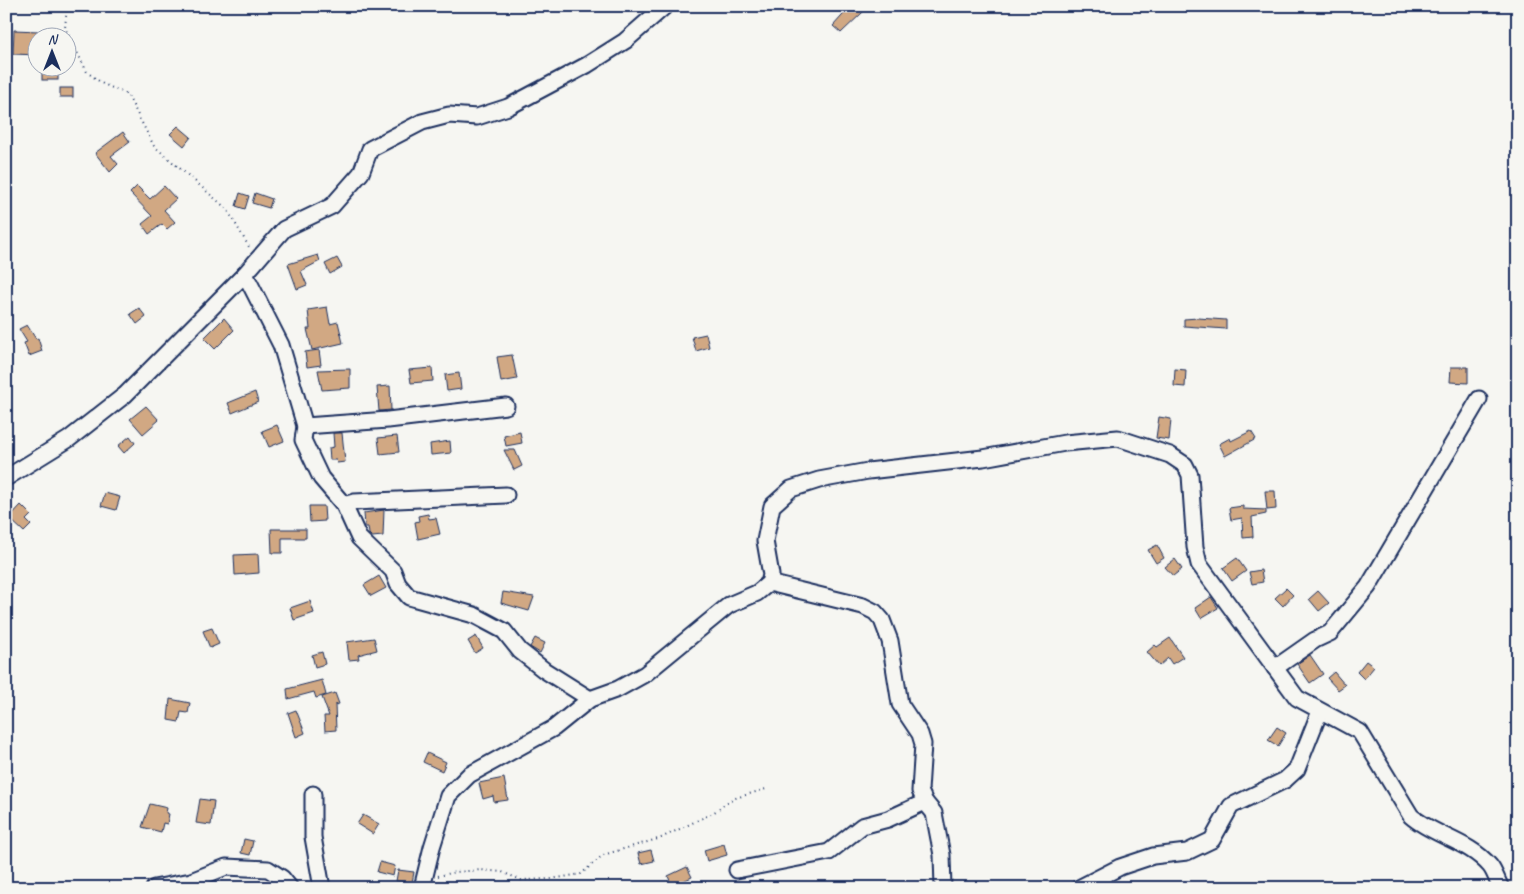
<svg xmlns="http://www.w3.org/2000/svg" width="1524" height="894" font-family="Caveat,sans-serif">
<rect width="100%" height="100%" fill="#f6f6f2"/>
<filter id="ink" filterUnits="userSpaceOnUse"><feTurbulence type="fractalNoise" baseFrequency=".02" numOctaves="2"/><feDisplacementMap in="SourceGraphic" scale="10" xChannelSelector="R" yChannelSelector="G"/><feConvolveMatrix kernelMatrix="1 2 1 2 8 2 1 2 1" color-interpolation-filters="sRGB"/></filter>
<g filter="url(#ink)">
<g fill="#d1a883" stroke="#1b2f5e">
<path d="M 851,6 L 858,6 L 863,12 L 841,33 L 833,26 Z"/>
<path d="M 14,30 L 38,31 L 38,55 L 13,54 Z"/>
<rect x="42" y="68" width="16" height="12"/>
<rect x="60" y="88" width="13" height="9"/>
<path d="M 178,126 L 191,137 L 184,146 L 170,134 Z"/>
<path d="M 123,132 L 130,142 L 111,156 L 118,164 L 110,172 L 95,153 Z"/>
<path d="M 137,186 L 150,199 L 164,186 L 176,199 L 164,210 L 175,222 L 167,229 L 162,224 L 149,234 L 142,224 L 152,216 L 130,193 Z"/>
<path d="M 240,193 L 249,196 L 245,209 L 236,206 Z"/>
<path d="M 255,193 L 272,199 L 269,208 L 252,203 Z"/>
<path d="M 318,255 L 320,261 L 301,271 L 307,285 L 297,289 L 288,264 Z"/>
<path d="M 337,258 L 342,267 L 330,274 L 325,264 Z"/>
<path d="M 327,307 L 330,324 L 338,322 L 343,343 L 312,350 L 307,329 L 310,329 L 308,310 Z"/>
<path d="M 139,308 L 146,317 L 137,324 L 130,314 Z"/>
<path d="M 224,318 L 234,330 L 215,349 L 204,338 Z"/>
<path d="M 1198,318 L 1226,320 L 1226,329 L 1184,326 L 1184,319 Z"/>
<path d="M 27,325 L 36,339 L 38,338 L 42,351 L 29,356 L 24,343 L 27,342 L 19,329 Z"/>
<path d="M 706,334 L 709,347 L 696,351 L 692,337 Z"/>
<path d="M 319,350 L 321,365 L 307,367 L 305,352 Z"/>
<path d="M 512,355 L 517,379 L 501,382 L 497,357 Z"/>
<path d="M 1451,367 L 1468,367 L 1468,383 L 1450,382 Z"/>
<path d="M 432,368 L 433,381 L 411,383 L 409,370 Z"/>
<path d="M 350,369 L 350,388 L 322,390 L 318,370 Z"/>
<path d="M 1175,369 L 1186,370 L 1185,387 L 1174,386 Z"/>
<path d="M 459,373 L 461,389 L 447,391 L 445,375 Z"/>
<path d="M 390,386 L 391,410 L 379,411 L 377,387 Z"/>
<path d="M 255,392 L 258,402 L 232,413 L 228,403 Z"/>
<path d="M 146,406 L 159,420 L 143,434 L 130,419 Z"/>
<path d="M 1159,417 L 1171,419 L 1169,440 L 1156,438 Z"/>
<path d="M 277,425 L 284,441 L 269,447 L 262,431 Z"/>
<path d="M 1251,431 L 1256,439 L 1225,456 L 1219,444 L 1230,438 L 1231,441 Z"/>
<path d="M 520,432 L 522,443 L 506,446 L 504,436 Z"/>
<path d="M 333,433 L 342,433 L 345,462 L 337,463 L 336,460 L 330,460 L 329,448 L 334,447 Z"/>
<path d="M 130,436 L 135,443 L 124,453 L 118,446 Z"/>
<path d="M 397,436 L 399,452 L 380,454 L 378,438 Z"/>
<path d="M 450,441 L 451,453 L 431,455 L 430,444 Z"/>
<path d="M 504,450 L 515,450 L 522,466 L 514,470 Z"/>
<path d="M 1265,491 L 1275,491 L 1276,509 L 1267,510 Z"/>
<path d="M 105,493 L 120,497 L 116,510 L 101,506 Z"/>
<path d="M 21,505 L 31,515 L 26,520 L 31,525 L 24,532 L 9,518 Z"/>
<path d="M 309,506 L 324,506 L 325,521 L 310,522 Z"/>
<path d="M 1243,506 L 1243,509 L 1266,510 L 1266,514 L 1252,517 L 1253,537 L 1243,538 L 1242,518 L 1231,520 L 1229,508 Z"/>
<path d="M 384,510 L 383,536 L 372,537 L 369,534 L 368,527 L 365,527 L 364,513 Z"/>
<path d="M 428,514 L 429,519 L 436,518 L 440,534 L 418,539 L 415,522 L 419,521 L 418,516 Z"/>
<path d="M 271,529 L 306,529 L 306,538 L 282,538 L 282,553 L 272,553 Z"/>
<path d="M 1157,545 L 1164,558 L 1156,563 L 1148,550 Z"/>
<path d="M 258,554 L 259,573 L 235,575 L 234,555 Z"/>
<path d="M 1237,558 L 1246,571 L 1232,581 L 1223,568 Z"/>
<path d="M 1175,559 L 1182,569 L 1173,576 L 1165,567 Z"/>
<path d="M 1261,570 L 1263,582 L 1252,584 L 1249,572 Z"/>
<path d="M 379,576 L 386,588 L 371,596 L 364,585 Z"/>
<path d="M 1286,588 L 1293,595 L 1283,606 L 1275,598 Z"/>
<path d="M 1318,591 L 1329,603 L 1319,611 L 1309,599 Z"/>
<path d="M 503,592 L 534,597 L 529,611 L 501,603 Z"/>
<path d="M 1211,597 L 1218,608 L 1201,618 L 1195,608 Z"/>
<path d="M 310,601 L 314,613 L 294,620 L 290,608 Z"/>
<path d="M 212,628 L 219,644 L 210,648 L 203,631 Z"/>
<path d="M 476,636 L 483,648 L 475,653 L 468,641 Z"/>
<path d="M 374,638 L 377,650 L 358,655 L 359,659 L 349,660 L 347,642 Z"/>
<path d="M 535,638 L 545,643 L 540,653 L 530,647 Z"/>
<path d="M 1170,638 L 1183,657 L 1172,664 L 1168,658 L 1159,666 L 1147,652 L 1155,645 L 1157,647 Z"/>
<path d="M 322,652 L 325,664 L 315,667 L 312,655 Z"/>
<path d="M 1310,655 L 1323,674 L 1310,683 L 1297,664 Z"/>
<path d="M 1366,661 L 1374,667 L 1364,679 L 1357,672 Z"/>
<path d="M 1334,672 L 1345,685 L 1338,690 L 1327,678 Z"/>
<path d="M 322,680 L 326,695 L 316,698 L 314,692 L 288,699 L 287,689 Z"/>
<path d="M 335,693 L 339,704 L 335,705 L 336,730 L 325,731 L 324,716 L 329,716 L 322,697 Z"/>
<path d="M 170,699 L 190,703 L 188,713 L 181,712 L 179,722 L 168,720 Z"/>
<path d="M 296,710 L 305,733 L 296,737 L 288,713 Z"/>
<path d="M 1277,727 L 1286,733 L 1278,746 L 1268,740 Z"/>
<path d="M 427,753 L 446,762 L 442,771 L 423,762 Z"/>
<path d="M 504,778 L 508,800 L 494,802 L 493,796 L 483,799 L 479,783 Z"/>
<path d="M 200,799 L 214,801 L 211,825 L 196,823 Z"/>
<path d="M 150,804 L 167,808 L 166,813 L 169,814 L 167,824 L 163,823 L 161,832 L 142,827 Z"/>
<path d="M 363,815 L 379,824 L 373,834 L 357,824 Z"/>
<path d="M 244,839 L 253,841 L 250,855 L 241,853 Z"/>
<path d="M 724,844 L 727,855 L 707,861 L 704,850 Z"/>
<path d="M 651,850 L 654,861 L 641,864 L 638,853 Z"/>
<path d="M 380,862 L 395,866 L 393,876 L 377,872 Z"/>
<path d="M 687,867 L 692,877 L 672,886 L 668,876 Z"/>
<path d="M 398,870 L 414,872 L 412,883 L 396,881 Z"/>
</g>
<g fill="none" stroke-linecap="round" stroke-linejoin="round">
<g stroke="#1b2f5e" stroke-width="19">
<g id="street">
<path d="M 245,274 L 281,345 L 305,426 L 303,440 L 321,478 L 344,505 L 359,538 L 393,571 L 398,584 L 409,597 L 474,615 L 504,631 L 520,651 L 544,670 L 590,699"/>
<path d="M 305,426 L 388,420 L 506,406"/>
<path d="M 6,478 L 69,439 L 125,395 L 245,274 L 284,229 L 332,206 L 361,173 L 370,149 L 422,122 L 449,115 L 477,117 L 508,107 L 587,65 L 625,41 L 665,6"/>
<path d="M 344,505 L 354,502 L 506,495"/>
<path d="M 769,583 L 863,606 L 875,612 L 882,620 L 890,641 L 900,704 L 920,734 L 923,744 L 920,791 L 925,802 L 934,813 L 942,855 L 943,888"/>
<path d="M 1275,668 L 1315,640 L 1330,633 L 1368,587 L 1479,399"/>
<path d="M 313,794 L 313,837 L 322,888"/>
<path d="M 737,870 L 829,852 L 862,826 L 888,819 L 925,802"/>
<path d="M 154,888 L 191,881 L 226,867 L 268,869 L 282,878 L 290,888"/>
<path d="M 422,888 L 432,847 L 448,796 L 469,775 L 554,728 L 590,699 L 618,689 L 645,674 L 729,605 L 757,593 L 769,583 L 771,575 L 765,541 L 772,506 L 791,489 L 819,480 L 868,471 L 983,458 L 1065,443 L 1118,438 L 1170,455 L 1185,465 L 1190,475 L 1195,547 L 1199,564 L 1297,698 L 1360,732 L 1411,816 C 1434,836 1469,841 1490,866 C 1495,872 1497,881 1501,888"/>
<path d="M 1079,888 L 1120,867 L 1153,856 L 1187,852 L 1212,840 L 1231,806 L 1285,780 L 1297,769 L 1320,711"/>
</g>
</g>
<g stroke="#1b2f5e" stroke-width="2" stroke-dasharray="1 4" stroke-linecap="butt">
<path d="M 67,6 L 65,28 L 87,72 L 103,84 L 127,94 L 154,146 L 227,209 L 249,247"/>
<path d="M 438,876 L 456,872 L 481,870 L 502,872 L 521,880 L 551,879 L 581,874 L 603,855 L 661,838 L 713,813 L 732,799 L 766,789"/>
</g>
<use href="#street" stroke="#f6f6f2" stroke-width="15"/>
</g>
</g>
<rect width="1524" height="894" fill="none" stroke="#f6f6f2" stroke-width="25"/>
<rect x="12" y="12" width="1499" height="869" fill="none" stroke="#1b2f5e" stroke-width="2" filter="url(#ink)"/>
<g transform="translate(52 52)"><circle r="24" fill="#f6f6f2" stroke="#9ea6b7"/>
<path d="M0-4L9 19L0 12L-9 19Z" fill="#1b2f5e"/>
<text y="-8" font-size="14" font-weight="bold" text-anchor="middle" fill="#1b2f5e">N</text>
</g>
</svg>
